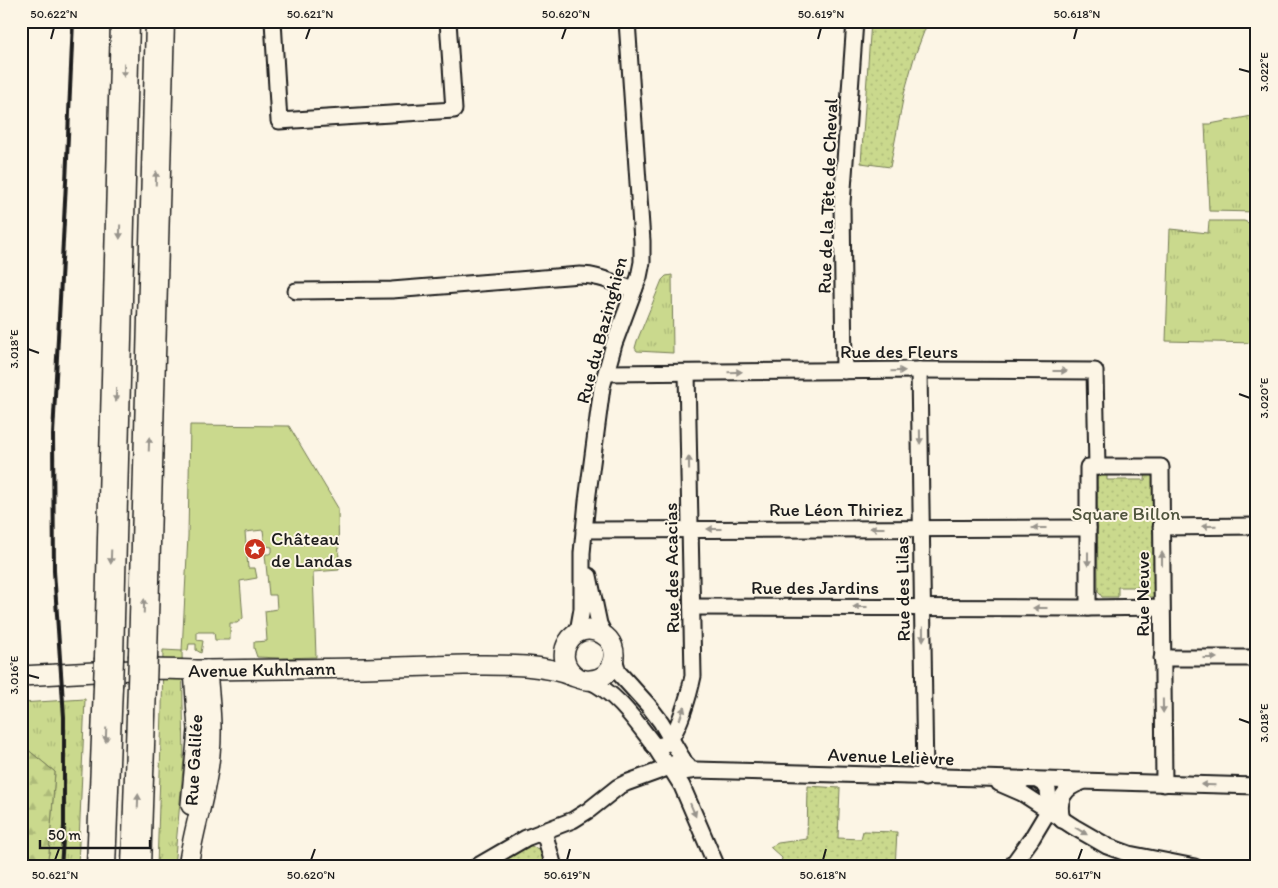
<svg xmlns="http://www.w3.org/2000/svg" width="1278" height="888" font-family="Itim,sans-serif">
<defs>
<pattern id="grass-tufts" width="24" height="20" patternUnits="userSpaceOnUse" patternTransform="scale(1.25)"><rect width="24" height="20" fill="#cad98d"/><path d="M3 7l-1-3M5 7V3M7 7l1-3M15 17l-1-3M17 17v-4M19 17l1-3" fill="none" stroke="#adba79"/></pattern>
<pattern id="forest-firs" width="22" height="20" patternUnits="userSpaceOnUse" patternTransform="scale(1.25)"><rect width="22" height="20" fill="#cad98d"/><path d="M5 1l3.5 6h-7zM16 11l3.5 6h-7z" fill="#adba79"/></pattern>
<pattern id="park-dots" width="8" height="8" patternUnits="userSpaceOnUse" patternTransform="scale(1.25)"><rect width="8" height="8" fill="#cad98d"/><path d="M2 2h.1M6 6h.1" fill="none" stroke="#adba79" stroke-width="1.8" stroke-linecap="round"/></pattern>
</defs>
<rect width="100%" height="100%" fill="#fcf5e5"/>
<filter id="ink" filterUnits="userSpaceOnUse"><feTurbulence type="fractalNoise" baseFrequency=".02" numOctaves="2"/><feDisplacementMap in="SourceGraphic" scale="10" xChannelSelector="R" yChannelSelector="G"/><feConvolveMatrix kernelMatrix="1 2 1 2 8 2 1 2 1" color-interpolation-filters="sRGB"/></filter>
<g filter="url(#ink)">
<g fill="url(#grass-tufts)" stroke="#737a54">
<path d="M 1257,115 L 1257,212 L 1209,211 L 1205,124 L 1210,124 Z"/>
<path d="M 1209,221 L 1244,221 L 1251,224 L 1250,247 L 1251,253 L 1257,260 L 1257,343 L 1166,341 L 1170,229 L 1208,233 Z"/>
<path d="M 672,275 L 673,353 L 637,351 L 635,348 L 637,341 L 662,280 L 666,276 Z"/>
<path d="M 163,650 L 182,651 L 184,758 L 174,867 L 157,867 L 162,711 Z"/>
<path d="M 85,699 L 78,867 L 46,867 L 49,853 L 55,772 L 21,744 L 21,703 Z"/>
</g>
<path fill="url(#forest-firs)" stroke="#737a54" d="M 21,744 L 55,772 L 49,853 L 46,867 L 21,867 Z"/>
<g fill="url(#park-dots)" stroke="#737a54">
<path d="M 871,21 L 928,21 L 914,58 L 904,94 L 890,167 L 861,163 Z"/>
<path d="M 1107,469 L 1107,480 L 1145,480 L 1146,470 L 1148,470 L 1154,476 L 1156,592 L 1153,597 L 1144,597 L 1144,587 L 1118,587 L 1118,597 L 1102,597 L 1098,591 L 1097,473 Z"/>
<path d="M 808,786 L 840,788 L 838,838 L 861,839 L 863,831 L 897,832 L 895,867 L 780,867 L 782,858 L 770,847 L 778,843 L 807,839 Z"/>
<path d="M 528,845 L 544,851 L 549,867 L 488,867 Z"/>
</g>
<path fill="#cad98d" stroke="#737a54" d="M 190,425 L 289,426 L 338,508 L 339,570 L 313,572 L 316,657 L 280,658 L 257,657 L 254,648 L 254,642 L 267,641 L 265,611 L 277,609 L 276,595 L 269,595 L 265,554 L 269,554 L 272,552 L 272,547 L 265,546 L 263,530 L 245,532 L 248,568 L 255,568 L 257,578 L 240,581 L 243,618 L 237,623 L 230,623 L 230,640 L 215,640 L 214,632 L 197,632 L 197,640 L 203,641 L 201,653 L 196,650 L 196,644 L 189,644 L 188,650 L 182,651 L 188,536 Z"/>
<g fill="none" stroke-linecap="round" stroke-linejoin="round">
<g stroke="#1c1c1c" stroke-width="19">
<g id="minor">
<path d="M 273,21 L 279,121 L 454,110 L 448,21"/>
<path d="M 296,291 L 392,290 L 580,275 C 599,275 616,284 634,290"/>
<path d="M 919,370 L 925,778"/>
<path d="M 844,371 L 842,203 L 855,21"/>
<path d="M 606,373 L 919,370 L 1095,371 L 1097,467"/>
<path d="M 1161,527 L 1257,526"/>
<path d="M 584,530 L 1088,528"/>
<path d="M 589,576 L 599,624 L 605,636"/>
<path d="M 692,607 L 1088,608"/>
<path d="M 1162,607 L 1088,608 L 1088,467 L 1161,467 L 1164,784"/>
<path d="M 574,635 L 579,626 L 582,609 L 582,553 L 587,501 L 602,387 L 614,344 L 639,277 L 642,262 L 642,241 L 627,21"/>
<path d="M 614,658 L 618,672 L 648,705 L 661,722 L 685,763 L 688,766"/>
<path d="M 1162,658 L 1257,658"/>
<path d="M 589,681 C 615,691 637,723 654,745 C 660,754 666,767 677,771 C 683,773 689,771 696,770 L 1257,786"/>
<path d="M 653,745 C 658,746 661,746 665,744 C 678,736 690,691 693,676 L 687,373"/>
<path d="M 670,767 L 682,786 L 717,867"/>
<path d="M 999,783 L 1022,793 L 1074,827 L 1107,846 L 1129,854 L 1195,867"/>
<path d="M 1062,820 C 1057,800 1063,788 1082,782"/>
<path d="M 544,832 L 554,867"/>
<path d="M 476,867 L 526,838 L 573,820 L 589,810 L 618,787 L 626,783 L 670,767 L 682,758"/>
<path d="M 1011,867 L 1032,838 L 1050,808 L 1048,790 L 1045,785 L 1039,781"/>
</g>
</g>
<g stroke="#1c1c1c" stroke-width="22">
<g id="tertiary">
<path d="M 21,676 C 64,674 107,671 150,669 C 169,669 188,670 207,670 C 259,669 312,669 365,668 C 398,667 431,666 464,665 C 499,665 539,663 572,676 C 578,678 584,681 590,680 C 615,679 623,646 602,634 C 574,617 548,658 577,677"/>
<path d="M 191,805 L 198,730 L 194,670"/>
<path d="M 188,867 C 193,829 207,792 210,754 C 213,726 209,697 207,670"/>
</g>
</g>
<g stroke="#1c1c1c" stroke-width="31">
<g id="motorway">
<path d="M 143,655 L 160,21"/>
<path d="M 109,658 L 125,21"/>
<path d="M 101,867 L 108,686"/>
<path d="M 136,867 L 142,685"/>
</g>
</g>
<use href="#minor" stroke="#fcf5e5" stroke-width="15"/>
<use href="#tertiary" stroke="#fcf5e5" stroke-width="19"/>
<use href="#motorway" stroke="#fcf5e5" stroke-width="28"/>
<path stroke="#1c1c1c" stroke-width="4" d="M 61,867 L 64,826 L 64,717 L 54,571 L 53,435 L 66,182 L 73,21"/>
<g stroke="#1c1c1c" stroke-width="31" stroke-linecap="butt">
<g id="motorway-bridge">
<path d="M 142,685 L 143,655"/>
<path d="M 108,686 L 109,658"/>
</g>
</g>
<use href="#motorway-bridge" stroke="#fcf5e5" stroke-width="28"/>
</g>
<defs><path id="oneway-solid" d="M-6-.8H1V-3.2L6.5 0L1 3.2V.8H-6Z" transform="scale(1.25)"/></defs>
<g fill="#97938b">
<use href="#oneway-solid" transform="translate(124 70) rotate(91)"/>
<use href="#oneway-solid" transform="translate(156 178) rotate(-88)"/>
<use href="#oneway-solid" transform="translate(120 232) rotate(91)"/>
<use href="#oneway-solid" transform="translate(898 371) rotate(-1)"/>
<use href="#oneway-solid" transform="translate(1060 371)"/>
<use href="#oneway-solid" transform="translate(735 372) rotate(-1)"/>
<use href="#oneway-solid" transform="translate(116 395) rotate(91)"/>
<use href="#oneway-solid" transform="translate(920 437) rotate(89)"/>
<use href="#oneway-solid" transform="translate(149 444) rotate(-88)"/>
<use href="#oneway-solid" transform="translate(689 463) rotate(-91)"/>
<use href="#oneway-solid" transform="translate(1209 526) rotate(179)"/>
<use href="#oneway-solid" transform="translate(877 528) rotate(180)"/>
<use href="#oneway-solid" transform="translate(1039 528) rotate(180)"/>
<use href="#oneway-solid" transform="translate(714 529) rotate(180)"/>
<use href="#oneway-solid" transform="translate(111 557) rotate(92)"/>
<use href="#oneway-solid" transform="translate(1088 559) rotate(90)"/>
<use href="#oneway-solid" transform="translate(1162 559) rotate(-90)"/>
<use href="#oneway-solid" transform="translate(144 606) rotate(-88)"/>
<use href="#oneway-solid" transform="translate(860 607) rotate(-180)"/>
<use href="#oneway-solid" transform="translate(1040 608) rotate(-180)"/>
<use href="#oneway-solid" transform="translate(923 634) rotate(89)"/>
<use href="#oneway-solid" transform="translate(1210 658)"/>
<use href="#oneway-solid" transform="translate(1163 706) rotate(89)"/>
<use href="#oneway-solid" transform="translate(682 713) rotate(-70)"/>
<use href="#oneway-solid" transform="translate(106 735) rotate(92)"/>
<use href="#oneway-solid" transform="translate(1208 785) rotate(-179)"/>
<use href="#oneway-solid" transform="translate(138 801) rotate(-88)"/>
<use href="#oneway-solid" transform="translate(693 810) rotate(67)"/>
<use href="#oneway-solid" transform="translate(1081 831) rotate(31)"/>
</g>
</g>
<path fill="none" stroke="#1c1c1c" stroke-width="2" d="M 51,39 L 54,28M 306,39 L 310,28M 562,39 L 566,28M 818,39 L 821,28M 1074,39 L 1077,28M 1239,69 L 1250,72M 28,349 L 39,353M 1239,394 L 1250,398M 28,675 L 39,678M 1239,719 L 1250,723M 55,860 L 59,849M 311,860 L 315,849M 567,860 L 570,849M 823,860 L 826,849M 1078,860 L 1082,849"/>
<defs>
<g id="sight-disc" transform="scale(1.125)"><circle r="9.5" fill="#c8321e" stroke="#fcf5e5"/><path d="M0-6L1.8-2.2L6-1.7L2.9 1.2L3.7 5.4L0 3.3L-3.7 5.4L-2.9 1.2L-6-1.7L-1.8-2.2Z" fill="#fff"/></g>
</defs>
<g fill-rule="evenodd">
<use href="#sight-disc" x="255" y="549"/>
</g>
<g text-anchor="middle" stroke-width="4" stroke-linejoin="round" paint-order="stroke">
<g font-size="19" fill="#1c1c1c" stroke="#fcf5e5">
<text transform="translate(827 196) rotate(-88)" y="7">Rue de la Tête de Cheval</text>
<text transform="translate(601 330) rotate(-75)" y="7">Rue du Bazinghien</text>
<text x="899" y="358">Rue des Fleurs</text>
<text x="836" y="516">Rue Léon Thiriez</text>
<text transform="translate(671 568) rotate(-91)" y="7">Rue des Acacias</text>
<text x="815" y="594">Rue des Jardins</text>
<text transform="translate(902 589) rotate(-91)" y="7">Rue des Lilas</text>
<text transform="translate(1142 594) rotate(-90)" y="7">Rue Neuve</text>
<text transform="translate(262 669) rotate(-1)" y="7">Avenue Kuhlmann</text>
<text transform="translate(891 756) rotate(2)" y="7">Avenue Lelièvre</text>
<text transform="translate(193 760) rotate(-87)" y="7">Rue Galilée</text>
</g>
<g font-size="19" fill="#50553e" stroke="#fcf5e5">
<text x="1126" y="520">Square Billon</text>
</g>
<g font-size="19" fill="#1c1c1c" stroke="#fcf5e5" text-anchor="start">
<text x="271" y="545">Château<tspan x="271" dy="22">de Landas</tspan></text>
</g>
</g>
<rect width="1278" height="888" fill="none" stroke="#fcf5e5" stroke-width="55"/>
<path d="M40 840v8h110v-8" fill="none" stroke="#1c1c1c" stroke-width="2.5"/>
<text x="48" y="840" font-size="15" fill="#1c1c1c" stroke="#fcf5e5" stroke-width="4" paint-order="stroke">50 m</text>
<rect x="28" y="28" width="1222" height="832" fill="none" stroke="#1c1c1c" stroke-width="2"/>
<g font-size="12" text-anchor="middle" fill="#1c1c1c">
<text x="54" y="18">50.622°N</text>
<text x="310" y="18">50.621°N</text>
<text x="566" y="18">50.620°N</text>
<text x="821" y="18">50.619°N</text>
<text x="1077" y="18">50.618°N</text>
<text transform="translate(1264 72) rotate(-90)" y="4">3.022°E</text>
<text transform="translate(14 349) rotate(-90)" y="4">3.018°E</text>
<text transform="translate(1264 398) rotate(-90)" y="4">3.020°E</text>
<text transform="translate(14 675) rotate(-90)" y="4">3.016°E</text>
<text transform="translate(1264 723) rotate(-90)" y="4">3.018°E</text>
<text x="55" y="879">50.621°N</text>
<text x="311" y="879">50.620°N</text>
<text x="567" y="879">50.619°N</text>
<text x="823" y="879">50.618°N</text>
<text x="1078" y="879">50.617°N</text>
</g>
</svg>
